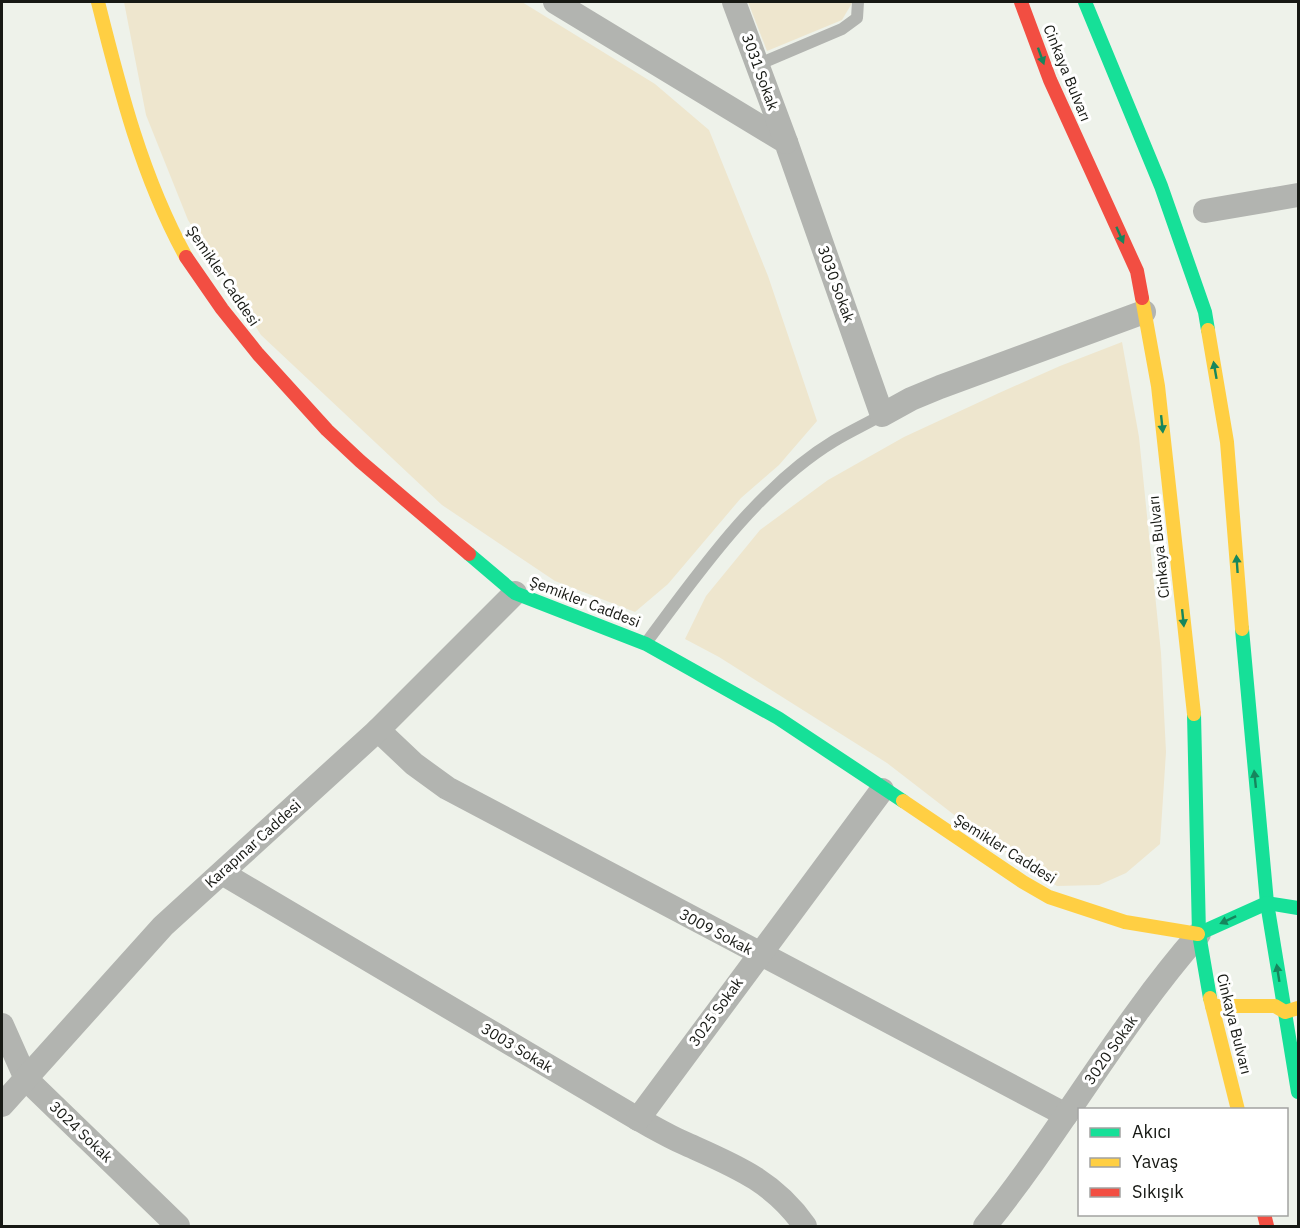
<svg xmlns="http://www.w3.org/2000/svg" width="1300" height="1228" font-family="'IBM Plex Sans',sans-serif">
<rect width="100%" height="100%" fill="#eef2ea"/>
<g fill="#eee6ce">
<path d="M 124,2 L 522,2 L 655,84 L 709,130 L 768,276 L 817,421 L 779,465 L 741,498 L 668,584 L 635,612 L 555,581 L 442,505 L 261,335 L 188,220 L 146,115 Z"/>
<path d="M 748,2 L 851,2 L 852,3 L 842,20 L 767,51 Z"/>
<path d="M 1122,342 L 1139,437 L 1161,653 L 1166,752 L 1160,844 L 1126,873 L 1099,885 L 1057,886 L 988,841 L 887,763 L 719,657 L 685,639 L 706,596 L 760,530 L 828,480 L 904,437 L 999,393 L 1060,366 Z"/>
</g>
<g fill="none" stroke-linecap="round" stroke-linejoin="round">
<g stroke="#b2b4b0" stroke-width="12">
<path d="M 757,65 L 842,29 L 857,18 L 858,2"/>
<path d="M 646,643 C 698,573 758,487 834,441 C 849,432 866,424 882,415"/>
</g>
<g stroke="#b2b4b0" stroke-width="24">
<path d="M 555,2 L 786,142 L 882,415 L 911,399 L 940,387 L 1144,312"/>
<path d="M 734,2 L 786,142"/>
<path d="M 1205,211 L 1298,195"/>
<path d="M 378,730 L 414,764 L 447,788 L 1066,1115"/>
<path d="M 222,873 L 638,1119 C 653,1127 668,1136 684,1143 C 733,1165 773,1180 805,1226"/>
<path d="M 2,1025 L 26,1079 L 178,1226"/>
<path d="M 2,1105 L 163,926 L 378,730 L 515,593"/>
<path d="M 638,1119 L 882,790"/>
<path d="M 985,1226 C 1061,1132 1119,1025 1199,934"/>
</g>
<g stroke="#16e098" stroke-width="14">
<path d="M 1085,2 L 1161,186 L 1205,312 L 1208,330"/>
<path d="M 469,554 L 515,593 L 646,644 L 778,718 L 903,801"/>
<path d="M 1242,629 L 1267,903 L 1298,1092"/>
<path d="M 1194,714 L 1199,934 L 1210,998"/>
<path d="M 1198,934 L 1267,903 L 1298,908"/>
</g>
<g stroke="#ffcf43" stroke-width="14">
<path d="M 98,2 C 120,90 142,177 186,257"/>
<path d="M 1142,298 L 1158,386 L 1194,714"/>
<path d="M 1208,330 L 1227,442 L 1242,629"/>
<path d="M 903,801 L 1023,882 L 1049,897 L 1125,922 L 1198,934"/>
<path d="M 1210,998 L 1238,1110"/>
<path d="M 1212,1006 L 1275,1006 L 1285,1012 L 1298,1008"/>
</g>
<g stroke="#f24e42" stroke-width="14">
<path d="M 1021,2 L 1050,80 L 1137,271 L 1142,298"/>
<path d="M 186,257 L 222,309 L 258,354 L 327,430 L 360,461 L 469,554"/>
<path d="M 1264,1214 L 1267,1226"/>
</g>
</g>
<defs><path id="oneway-solid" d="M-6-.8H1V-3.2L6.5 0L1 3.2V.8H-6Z" transform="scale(1.5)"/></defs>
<g fill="#16865d">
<use href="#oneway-solid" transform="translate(1041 56) rotate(70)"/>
<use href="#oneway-solid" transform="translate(1120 235) rotate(66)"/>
<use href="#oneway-solid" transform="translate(1215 370) rotate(-100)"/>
<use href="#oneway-solid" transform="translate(1162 424) rotate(84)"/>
<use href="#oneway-solid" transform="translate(1237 564) rotate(-94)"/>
<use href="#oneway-solid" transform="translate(1183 618) rotate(84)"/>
<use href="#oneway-solid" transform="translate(1255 779) rotate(-96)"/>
<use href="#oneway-solid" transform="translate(1228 920) rotate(155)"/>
<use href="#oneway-solid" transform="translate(1278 973) rotate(-99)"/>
</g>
<g text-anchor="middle" stroke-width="6" stroke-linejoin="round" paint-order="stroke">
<g font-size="15" fill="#171914" stroke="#fff">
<text transform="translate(760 72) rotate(70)" y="5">3031 Sokak</text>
<text transform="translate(1067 73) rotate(68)" y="5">Cinkaya Bulvarı</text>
<text transform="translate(223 276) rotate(56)" y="5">Şemikler Caddesi</text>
<text transform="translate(836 284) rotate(70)" y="5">3030 Sokak</text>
<text transform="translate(1159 547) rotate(-96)" y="5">Cinkaya Bulvarı</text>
<text transform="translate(585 602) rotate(21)" y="5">Şemikler Caddesi</text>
<text transform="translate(253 844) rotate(-42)" y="5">Karapınar Caddesi</text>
<text transform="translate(1005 849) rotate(32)" y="5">Şemikler Caddesi</text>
<text transform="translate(716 932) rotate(28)" y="5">3009 Sokak</text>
<text transform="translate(716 1012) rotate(-54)" y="5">3025 Sokak</text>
<text transform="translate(1234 1024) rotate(76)" y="5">Cinkaya Bulvarı</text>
<text transform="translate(517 1048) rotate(31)" y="5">3003 Sokak</text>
<text transform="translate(1111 1050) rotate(-55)" y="5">3020 Sokak</text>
<text transform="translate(81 1132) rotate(44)" y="5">3024 Sokak</text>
</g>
</g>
<rect width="1300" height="1228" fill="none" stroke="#171914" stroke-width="6"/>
<rect x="1078" y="1108" width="210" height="108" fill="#ffffff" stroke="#a2a3a1" stroke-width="1.5"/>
<rect x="1090" y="1128" width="30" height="9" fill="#16e098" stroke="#a2a3a1" stroke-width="1.5"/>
<text x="1132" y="1138" font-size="18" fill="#171914">Akıcı</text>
<rect x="1090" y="1158" width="30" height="9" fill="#ffcf43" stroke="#a2a3a1" stroke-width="1.5"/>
<text x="1132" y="1168" font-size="18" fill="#171914">Yavaş</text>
<rect x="1090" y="1188" width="30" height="9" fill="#f24e42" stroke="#a2a3a1" stroke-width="1.5"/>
<text x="1132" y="1198" font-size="18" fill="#171914">Sıkışık</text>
</svg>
